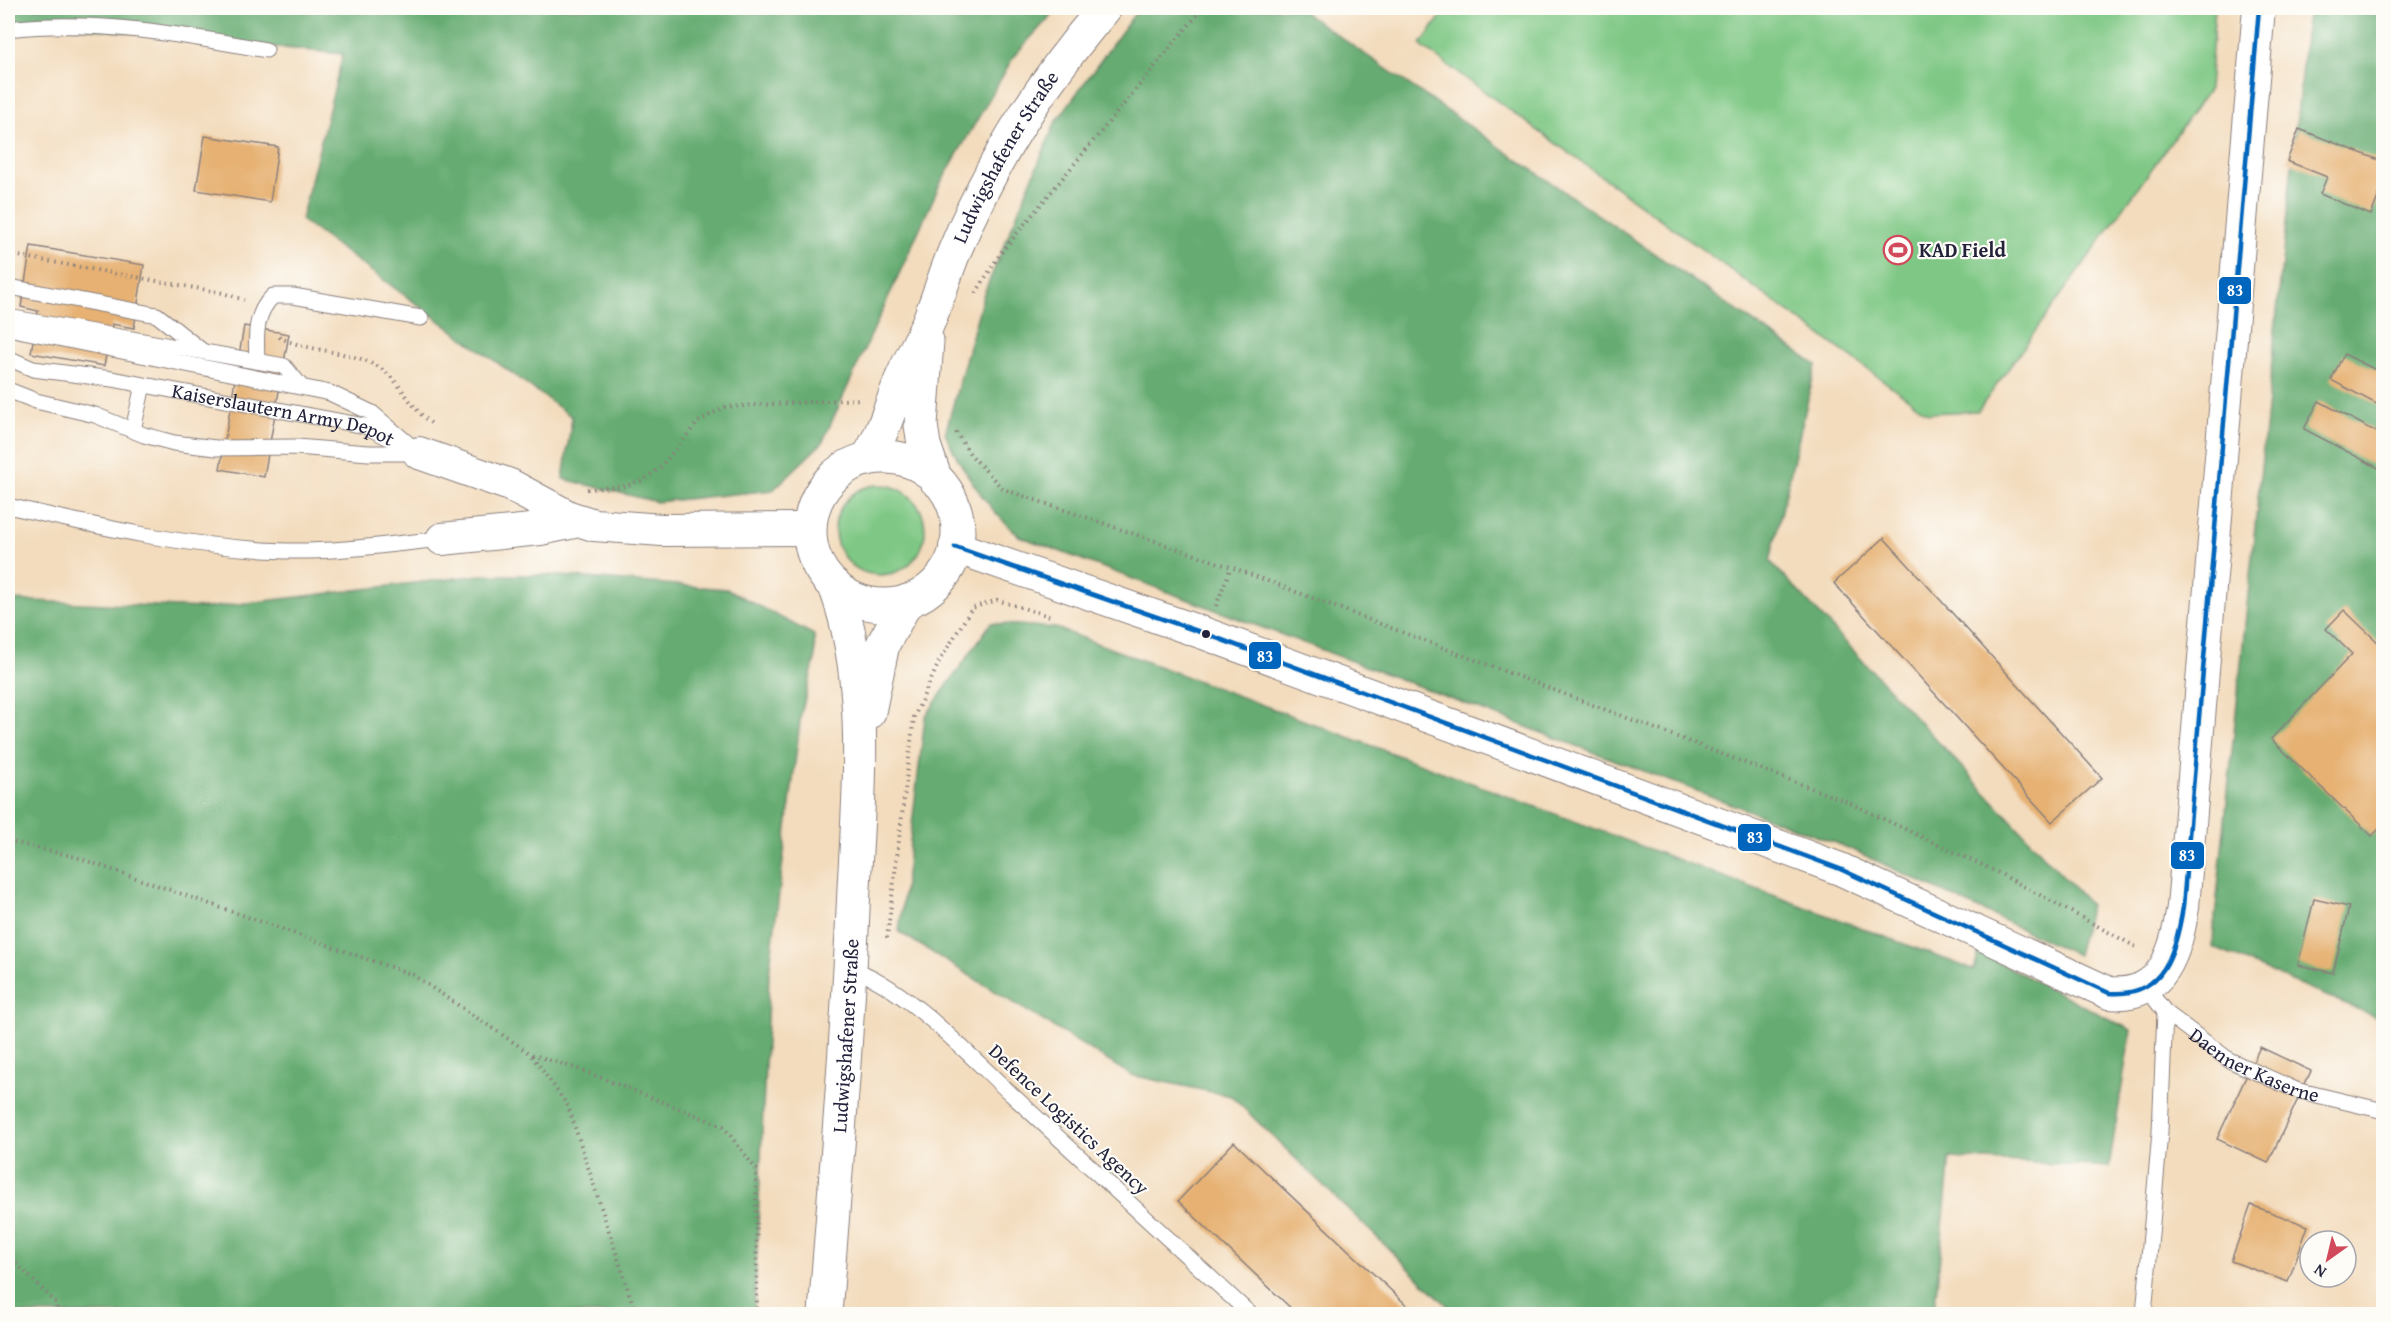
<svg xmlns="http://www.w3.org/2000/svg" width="2391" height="1322" font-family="'Gentium Book Plus',serif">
<rect width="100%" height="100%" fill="#fdfcf7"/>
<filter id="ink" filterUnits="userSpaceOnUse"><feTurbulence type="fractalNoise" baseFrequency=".0167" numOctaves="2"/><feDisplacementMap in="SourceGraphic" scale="12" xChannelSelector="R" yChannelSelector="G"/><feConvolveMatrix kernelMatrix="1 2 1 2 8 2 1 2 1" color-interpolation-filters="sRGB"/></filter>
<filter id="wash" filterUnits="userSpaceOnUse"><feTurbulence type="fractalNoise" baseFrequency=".008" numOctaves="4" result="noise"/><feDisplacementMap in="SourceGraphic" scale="24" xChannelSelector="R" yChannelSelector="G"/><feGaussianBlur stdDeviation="1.35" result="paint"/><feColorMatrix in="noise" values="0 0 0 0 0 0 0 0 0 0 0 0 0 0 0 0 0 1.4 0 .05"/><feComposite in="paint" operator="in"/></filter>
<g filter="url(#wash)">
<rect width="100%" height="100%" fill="#f3dcbd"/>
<g fill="#7ec784" stroke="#507460" stroke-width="1.5">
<path d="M 1447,8 L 2215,8 L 2209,89 L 1978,411 L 1928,413 L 1420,45 Z"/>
<circle cx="880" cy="530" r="45"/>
</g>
<g fill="#66ac72" stroke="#446756" stroke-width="1.5">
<path d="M 8,8 L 1058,8 L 1014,56 L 940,184 L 822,443 L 773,490 L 657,502 L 563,479 L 572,417 L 301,220 L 343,54 L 8,20 Z"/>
<path d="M 1141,8 L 1298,8 L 1816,365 L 1770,561 L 2090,905 L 2077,955 L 1851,849 L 1019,536 C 987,508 963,472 945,434 L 983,296 L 1055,123 L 1133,16 Z"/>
<path d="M 2308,8 L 2383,8 L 2383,1020 L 2212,947 Z"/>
<path d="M 480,575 L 550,575 L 727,589 L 814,635 L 815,660 L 801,714 L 769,975 L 754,1314 L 8,1314 L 8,600 L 205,608 Z"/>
<path d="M 991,623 L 1056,628 L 1974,970 L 1979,952 L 2131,1030 L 2109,1167 L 1950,1158 L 1934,1314 L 1456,1314 L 1231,1096 L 1131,1075 L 899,932 L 925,717 Z"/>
</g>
<g id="blocks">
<g fill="#e6b172">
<path d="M 2299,129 L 2384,162 L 2384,193 L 2380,192 L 2371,215 L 2320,194 L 2327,177 L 2287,161 Z"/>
<path d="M 205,136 L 278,147 L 270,202 L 196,190 Z"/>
<path d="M 31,246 L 144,265 L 134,328 L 112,324 L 104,366 L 31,353 L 38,311 L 21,307 Z"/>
<path d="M 244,326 L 289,334 L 264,477 L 220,469 Z"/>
<path d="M 2344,354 L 2384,374 L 2384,408 L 2331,380 Z"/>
<path d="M 2319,401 L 2384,436 L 2384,471 L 2304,429 Z"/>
<path d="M 1884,538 L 2102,778 L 2052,822 L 1834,583 Z"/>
<path d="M 2344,610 L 2384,648 L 2384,824 L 2372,836 L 2271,739 L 2352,654 L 2326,629 Z"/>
<path d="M 2314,899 L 2349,907 L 2333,973 L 2298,965 Z"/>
<path d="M 2260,1047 L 2311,1071 L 2268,1163 L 2217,1139 Z"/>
<path d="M 1234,1142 L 1416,1314 L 1297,1314 L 1178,1201 Z"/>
<path d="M 2251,1205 L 2308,1226 L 2288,1282 L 2231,1261 Z"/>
</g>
</g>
</g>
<g filter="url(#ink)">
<use href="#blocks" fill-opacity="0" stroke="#8a7f7c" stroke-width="1.5"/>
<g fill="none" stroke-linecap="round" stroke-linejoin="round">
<g stroke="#8a7f7c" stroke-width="17">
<g id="service">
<path d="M 8,29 C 95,19 180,34 266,50"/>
<path d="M 8,291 L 15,288 L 157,315 L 201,350"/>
<path d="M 8,317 L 284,366 L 300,385"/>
<path d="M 8,328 L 330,393 L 372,413 L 419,453"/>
<path id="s1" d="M 8,358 L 33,369 L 112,379 L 365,426 L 397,442"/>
<path d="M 257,361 C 256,337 254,314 273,296 L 293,296 L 421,318"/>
<path d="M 8,390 L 36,401 L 95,415 L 144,435 L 174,443 L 216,448 L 297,447 L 368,453 L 419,453"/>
<path d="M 133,430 L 143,385"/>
<path d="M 8,506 C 99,527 192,548 287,551 C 338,552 391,544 442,539"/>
<path d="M 851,969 C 901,983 971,1057 1011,1094 C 1091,1168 1171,1241 1250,1314"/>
<path id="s2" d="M 2145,986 L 2165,1012 L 2229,1060 L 2296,1090 L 2384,1111"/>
<path d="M 2144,1314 L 2160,1132 L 2165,1012"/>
</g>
</g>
<g stroke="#8a7f7c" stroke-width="34">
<g id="minor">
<path d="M 419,453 L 510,485 L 569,517 L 594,525 L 662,530 L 810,529"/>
<path d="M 442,539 L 540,529 L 579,521"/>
<path d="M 955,547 L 1206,634 L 1840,869 L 2109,993 C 2164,998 2176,951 2183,907 L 2259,8"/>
</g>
</g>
<g stroke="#8a7f7c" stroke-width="35">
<g id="tertiary">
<path d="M 927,341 L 921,425 L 924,445 L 936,480"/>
<circle cx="884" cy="531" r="74"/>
<path id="s3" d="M 867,459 C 883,435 890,407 901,380 C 909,361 920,342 928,323 C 938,299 945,274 955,250 C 991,162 1043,80 1105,8"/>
<path d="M 869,712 L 883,644 L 907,601"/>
<path id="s4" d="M 825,1314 C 836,1172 848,1030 854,888 C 859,790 870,679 835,586"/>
</g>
</g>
<g stroke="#8a7f7c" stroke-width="4" stroke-dasharray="1.5 4.5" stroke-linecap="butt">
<path d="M 8,254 L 223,293 L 244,300"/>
<path d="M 976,293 L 1000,254 L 1203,8"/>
<path d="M 279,337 C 310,353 346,349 377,366 C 401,380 409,407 431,423"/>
<path d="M 956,432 L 970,454 L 1003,489 L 1231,567 L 1845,801 L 1997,872 L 2138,948"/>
<path d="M 587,489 L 625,486 L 643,480 L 659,469 L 698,422 L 724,407 L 860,399"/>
<path d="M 1216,606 L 1231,567"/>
<path d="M 8,841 L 76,857 L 413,975 L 531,1054 L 584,1071 L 723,1126 L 756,1169 L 757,1314"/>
<path d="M 887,938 L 914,717 L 939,662 L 972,608 L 997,600 L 1049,616"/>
<path d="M 532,1056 L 568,1106 L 636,1314"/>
<path d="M 8,1255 L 57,1304 L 57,1314"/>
</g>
<use href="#service" stroke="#fff" stroke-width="15"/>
<use href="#minor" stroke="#fff" stroke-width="32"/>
<use href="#tertiary" stroke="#fff" stroke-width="33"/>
<g stroke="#fdfcf7" stroke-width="9">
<path id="bus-1" d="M 955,547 L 1206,634 L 1840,869 L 2109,993 C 2164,998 2176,951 2183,907 L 2259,8"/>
</g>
<use href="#bus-1" stroke="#0065bd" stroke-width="4.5"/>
</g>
</g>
<defs>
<g id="stadium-ring" transform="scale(1.5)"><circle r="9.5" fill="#fdfcf7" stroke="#d1495b" stroke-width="1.5"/><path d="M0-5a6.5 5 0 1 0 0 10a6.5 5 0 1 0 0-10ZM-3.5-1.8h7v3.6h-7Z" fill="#d1495b"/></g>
</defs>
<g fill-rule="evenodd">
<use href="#stadium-ring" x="1898" y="250"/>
</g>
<circle fill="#22223b" stroke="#fdfcf7" stroke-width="2" cx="1206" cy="634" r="5"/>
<g text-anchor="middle" stroke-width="4.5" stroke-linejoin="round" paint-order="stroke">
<g font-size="20" fill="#22223b" stroke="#fdfcf7">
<text dy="7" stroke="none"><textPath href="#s3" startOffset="333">Ludwigshafener Straße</textPath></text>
<text dy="7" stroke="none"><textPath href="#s1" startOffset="282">Kaiserslautern Army Depot</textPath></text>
<text dy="7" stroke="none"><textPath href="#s4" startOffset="279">Ludwigshafener Straße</textPath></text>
<text dy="7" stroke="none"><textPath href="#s2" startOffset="138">Daenner Kaserne</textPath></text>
<text transform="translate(1069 1119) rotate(43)" y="7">Defence Logistics Agency</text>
</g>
<g font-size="20" font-weight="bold" fill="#22223b" stroke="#fdfcf7" text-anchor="start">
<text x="1919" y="257">KAD Field</text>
</g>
</g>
<g stroke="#fdfcf7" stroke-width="2">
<rect x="2218" y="276" width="34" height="29" rx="6" fill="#0065bd"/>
<rect x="1248" y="641" width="34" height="29" rx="6" fill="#0065bd"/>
<rect x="1737" y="823" width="35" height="29" rx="6" fill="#0065bd"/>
<rect x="2170" y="841" width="35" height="29" rx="6" fill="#0065bd"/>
</g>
<g font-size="16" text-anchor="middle" font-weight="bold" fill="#fff">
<text x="2235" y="296">83</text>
<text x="1265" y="662">83</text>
<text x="1755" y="843">83</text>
<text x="2187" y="861">83</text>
</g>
<rect width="2391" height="1322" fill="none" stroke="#fdfcf7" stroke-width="30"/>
<g transform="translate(2328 1259) rotate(214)"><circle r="28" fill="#fdfcf7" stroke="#a5a5ac" stroke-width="1.5"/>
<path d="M0-4.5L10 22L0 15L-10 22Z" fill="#d1495b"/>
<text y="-9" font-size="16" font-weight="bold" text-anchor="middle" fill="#22223b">N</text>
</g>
</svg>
